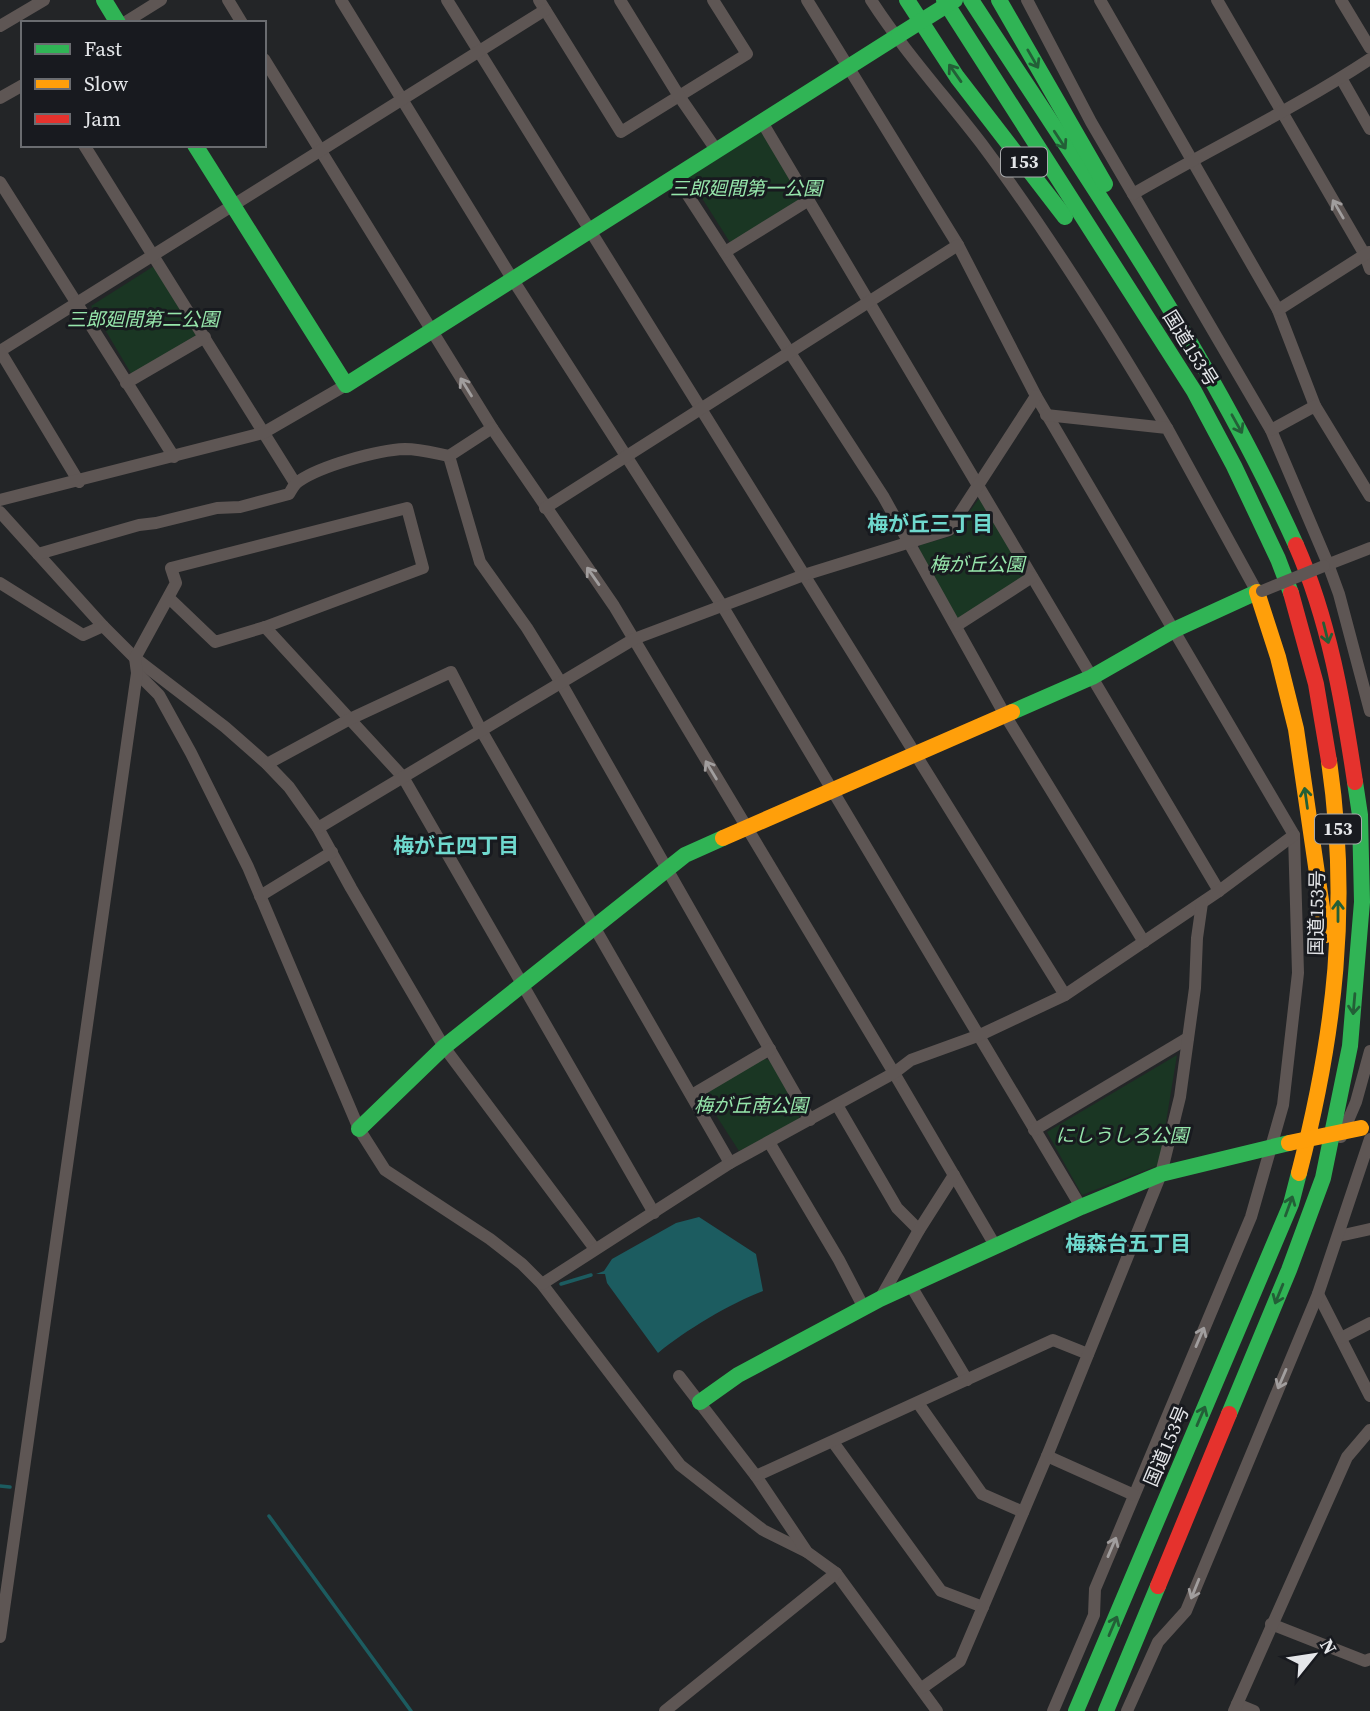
<svg xmlns="http://www.w3.org/2000/svg" width="1370" height="1711" font-family="'Source Serif 4','Noto Sans JP',serif">
<rect width="100%" height="100%" fill="#232527"/>
<g fill="#1a3623">
<path d="M 763,129 L 805,199 L 731,244 L 688,176 Z"/>
<path d="M 154,266 L 198,334 L 132,375 L 91,306 Z"/>
<path d="M 983,493 L 1029,576 L 958,621 L 919,550 L 920,545 L 952,536 Z"/>
<path d="M 1177,1055 L 1159,1165 L 1082,1195 L 1047,1132 Z"/>
<path d="M 763,1058 L 771,1061 L 800,1114 L 798,1122 L 739,1151 L 701,1092 Z"/>
</g>
<path fill="#1c5c60" d="M 699,1217 L 756,1254 L 763,1291 C 731,1303 684,1331 658,1353 L 607,1283 L 605,1274 L 596,1274 L 604,1271 L 612,1259 L 676,1223 Z"/>
<g fill="none" stroke-linecap="round" stroke-linejoin="round">
<g stroke="#1c5c60" stroke-width="3.5">
<path d="M 561,1284 L 591,1275"/>
<path d="M 0,1486 L 10,1487"/>
<path d="M 269,1516 L 411,1711"/>
</g>
<g stroke="#5e5654" stroke-width="12">
<path d="M 228,0 L 242,23"/>
<path d="M 341,0 L 513,280 L 723,607 L 1081,1207"/>
<path d="M 447,0 L 1065,995"/>
<path d="M 539,0 L 621,132 L 747,54 L 713,0"/>
<path d="M 620,0 L 679,96 L 717,151"/>
<path d="M 807,0 L 958,245 L 1036,396 L 1294,835 L 1298,973 L 1283,1105 L 1251,1217 L 1095,1589 L 1094,1615 L 1053,1711"/>
<path d="M 871,0 C 904,51 944,95 981,143 C 1049,234 1109,330 1167,428"/>
<path d="M 1027,0 L 1091,122 L 1271,430 L 1328,564 L 1339,594 L 1370,711"/>
<path d="M 1100,0 L 1278,310 L 1315,406"/>
<path d="M 1217,0 L 1365,255 L 1370,269"/>
<path d="M 1341,0 L 1370,48"/>
<path d="M 124,23 L 161,0"/>
<path d="M 0,26 L 44,0"/>
<path d="M 264,59 L 492,428 L 614,606 L 894,1073 L 996,1247"/>
<path d="M 1341,78 L 1370,129"/>
<path d="M 0,98 L 23,85"/>
<path d="M 762,122 L 1219,891"/>
<path d="M 84,145 L 295,483"/>
<path d="M 676,177 L 883,496 L 1005,715 L 1144,942"/>
<path d="M 0,182 L 174,457"/>
<path d="M 1133,194 C 1212,148 1294,109 1370,59"/>
<path d="M 725,252 L 809,200"/>
<path d="M 1278,310 L 1369,252"/>
<path d="M 0,351 L 545,10"/>
<path d="M 0,351 L 79,482"/>
<path d="M 126,383 L 205,337"/>
<path d="M 1046,415 L 1167,428 L 1257,592 L 1259,592"/>
<path d="M 1271,430 L 1315,406 L 1370,496"/>
<path d="M 449,456 L 480,562 L 527,628 L 561,683 L 810,1120"/>
<path d="M 0,500 L 263,433 L 346,385"/>
<path d="M 545,508 L 958,245"/>
<path d="M 0,512 L 103,626 L 135,658 L 225,727 L 267,764 L 289,787 L 318,828 L 351,888 L 444,1047 L 595,1249"/>
<path d="M 38,554 L 139,525 L 156,523 L 217,508 L 240,507 L 289,494 C 292,489 294,484 299,481 C 321,466 377,450 405,449 C 420,449 434,453 449,456 L 492,428"/>
<path d="M 1324,566 L 1370,548"/>
<path d="M 0,583 L 83,635 L 103,626"/>
<path d="M 956,626 L 1032,577"/>
<path d="M 265,627 L 403,777 L 654,1213"/>
<path d="M 137,673 L 159,695 L 191,753 L 248,867 L 359,1129 L 385,1170 L 490,1239 L 522,1264 L 542,1284 L 680,1465 L 763,1530 L 807,1552"/>
<path d="M 267,764 L 350,719 L 451,672 L 481,730 L 730,1163"/>
<path d="M 318,828 L 634,639 L 804,575 L 949,530 L 1036,396"/>
<path d="M 260,896 L 332,852"/>
<path d="M 692,1095 L 770,1049"/>
<path d="M 837,1105 L 897,1208 L 919,1230"/>
<path d="M 1034,1130 L 1188,1038"/>
<path d="M 1341,1137 L 1356,1102 L 1370,1051"/>
<path d="M 769,1142 L 839,1260 L 864,1308"/>
<path d="M 1339,1236 L 1370,1229"/>
<path d="M 542,1284 L 730,1163 L 894,1073 L 911,1060 L 980,1035 L 1065,995 L 1219,891 L 1294,835"/>
<path d="M 911,1286 L 967,1380"/>
<path d="M 1318,1294 L 1370,1396"/>
<path d="M 880,1299 L 919,1230 L 954,1175"/>
<path d="M 1341,1338 L 1370,1323"/>
<path d="M 679,1376 L 756,1476 L 807,1552 L 836,1573 L 937,1711"/>
<path d="M 918,1403 L 982,1494 L 1023,1512"/>
<path d="M 833,1442 L 941,1591 L 983,1607"/>
<path d="M 1047,1456 L 1134,1495"/>
<path d="M 756,1476 L 1053,1340 L 1088,1354"/>
<path d="M 1271,1624 L 1365,1661 L 1370,1659"/>
<path d="M 0,1637 L 137,673 L 135,658 L 176,583 L 171,568 L 407,508 L 423,568 L 265,627 L 215,642 L 169,598"/>
<path d="M 922,1688 L 960,1661 L 1047,1456 L 1161,1174 L 1180,1097 L 1195,988 L 1197,938 L 1202,903"/>
<path d="M 1237,1704 L 1254,1711"/>
<path d="M 665,1711 L 836,1573"/>
<path d="M 1127,1711 L 1158,1642 L 1186,1611 L 1318,1294 L 1370,1139"/>
<path d="M 1234,1711 L 1347,1457 L 1370,1430"/>
</g>
<g stroke="#30b455" stroke-width="16">
<path d="M 104,0 L 118,23"/>
<path d="M 907,0 L 957,77 L 1065,217"/>
<path d="M 944,0 L 1194,391 L 1234,466 L 1278,559 L 1291,593"/>
<path d="M 971,0 C 1086,177 1209,352 1296,545"/>
<path d="M 999,0 L 1105,184"/>
<path d="M 195,145 L 346,385 L 899,35"/>
<path d="M 1012,712 L 1092,677 L 1174,630 L 1257,592"/>
<path d="M 359,1129 L 444,1047 L 685,855 L 723,838"/>
<path d="M 700,1402 L 738,1375 L 880,1299 L 1081,1207 L 1161,1174 L 1289,1143"/>
<path d="M 1229,1414 L 1289,1270 L 1323,1178 L 1350,1046 L 1362,902 L 1360,815 L 1355,782"/>
<path d="M 1076,1711 L 1291,1204 L 1299,1173"/>
<path d="M 1106,1711 L 1158,1586"/>
</g>
<g stroke="#ff9f0a" stroke-width="16">
<path d="M 1257,592 L 1278,657 L 1296,729 L 1326,935"/>
<path d="M 723,838 L 1012,712"/>
<path d="M 1299,1173 C 1335,1034 1350,905 1329,761"/>
</g>
<g stroke="#e5322d" stroke-width="16">
<path d="M 1296,545 C 1329,620 1343,702 1355,782"/>
<path d="M 1291,593 L 1316,684 L 1329,761"/>
<path d="M 1158,1586 L 1229,1414"/>
</g>
<path stroke="#5e5654" stroke-width="12" d="M 1262,591 L 1324,566"/>
<path stroke="#30b455" stroke-width="16" d="M 899,35 L 955,0"/>
<path stroke="#ff9f0a" stroke-width="16" d="M 1289,1143 L 1361,1128"/>
</g>
<defs><path id="oneway-shaft" d="M-6 0H5M1.5-3L5.5 0L1.5 3" fill="none" stroke-width="1.6" stroke-linecap="round" stroke-linejoin="round" transform="scale(1.75)"/></defs>
<g stroke="#235f37">
<use href="#oneway-shaft" transform="translate(1033 59) rotate(60)"/>
<use href="#oneway-shaft" transform="translate(955 73) rotate(-125)"/>
<use href="#oneway-shaft" transform="translate(1060 140) rotate(57)"/>
<use href="#oneway-shaft" transform="translate(1237 424) rotate(61)"/>
<use href="#oneway-shaft" transform="translate(1326 633) rotate(76)"/>
<use href="#oneway-shaft" transform="translate(1306 798) rotate(-98)"/>
<use href="#oneway-shaft" transform="translate(1338 911) rotate(-90)"/>
<use href="#oneway-shaft" transform="translate(1354 1004) rotate(95)"/>
<use href="#oneway-shaft" transform="translate(1289 1206) rotate(-70)"/>
<use href="#oneway-shaft" transform="translate(1279 1294) rotate(112)"/>
<use href="#oneway-shaft" transform="translate(1201 1416) rotate(-67)"/>
<use href="#oneway-shaft" transform="translate(1113 1626) rotate(-67)"/>
</g>
<g stroke="#a19e9e">
<use href="#oneway-shaft" transform="translate(1338 209) rotate(-120)"/>
<use href="#oneway-shaft" transform="translate(466 387) rotate(-122)"/>
<use href="#oneway-shaft" transform="translate(593 576) rotate(-125)"/>
<use href="#oneway-shaft" transform="translate(711 770) rotate(-121)"/>
<use href="#oneway-shaft" transform="translate(1200 1337) rotate(-67)"/>
<use href="#oneway-shaft" transform="translate(1282 1379) rotate(113)"/>
<use href="#oneway-shaft" transform="translate(1112 1547) rotate(-67)"/>
<use href="#oneway-shaft" transform="translate(1195 1589) rotate(112)"/>
</g>
<g text-anchor="middle" stroke-width="6" stroke-linejoin="round" paint-order="stroke">
<g fill="#181a1f" stroke="#a7a9ac" stroke-width="2">
<rect x="1001" y="147.5" width="46" height="29" rx="5"/>
<rect x="1315" y="814.5" width="46" height="29" rx="5"/>
</g>
<g font-size="18" font-weight="bold" fill="#e4e6e9">
<text x="1024" y="168">153</text>
<text x="1338" y="835">153</text>
</g>
<g font-size="19" font-style="italic" fill="#96e6ab" stroke="#181a1f">
<text x="746" y="195">三郎廻間第一公園</text>
<text x="143" y="326">三郎廻間第二公園</text>
<text x="977" y="571">梅が丘公園</text>
<text x="751" y="1112">梅が丘南公園</text>
<text x="1122" y="1142">にしうしろ公園</text>
</g>
<g font-size="19" fill="#e4e6e9" stroke="#181a1f">
<text transform="translate(1191 348) rotate(58)" y="7">国道153号</text>
<text transform="translate(1316 913) rotate(-89)" y="7">国道153号</text>
<text transform="translate(1166 1446) rotate(-67)" y="7">国道153号</text>
</g>
<g font-size="21" font-weight="bold" fill="#6fd9ce" stroke="#181a1f">
<text x="930" y="531">梅が丘三丁目</text>
<text x="456" y="853">梅が丘四丁目</text>
<text x="1128" y="1251">梅森台五丁目</text>
</g>
</g>
<rect x="21" y="21" width="245" height="126" fill="#181a1f" stroke="#6a6c70" stroke-width="2"/>
<rect x="35" y="44" width="35" height="10" fill="#30b455" stroke="#6a6c70" stroke-width="2"/>
<text x="84" y="56" font-size="21" fill="#e4e6e9">Fast</text>
<rect x="35" y="79" width="35" height="10" fill="#ff9f0a" stroke="#6a6c70" stroke-width="2"/>
<text x="84" y="91" font-size="21" fill="#e4e6e9">Slow</text>
<rect x="35" y="114" width="35" height="10" fill="#e5322d" stroke="#6a6c70" stroke-width="2"/>
<text x="84" y="126" font-size="21" fill="#e4e6e9">Jam</text>
<g transform="translate(1314 1655) rotate(60)" stroke="#181a1f" stroke-width="5" paint-order="stroke">
<path d="M0-5L12 26L0 18L-12 26Z" fill="#e4e6e9"/>
<text y="-10" font-size="19" font-weight="bold" text-anchor="middle" fill="#e4e6e9">N</text>
</g>
</svg>
